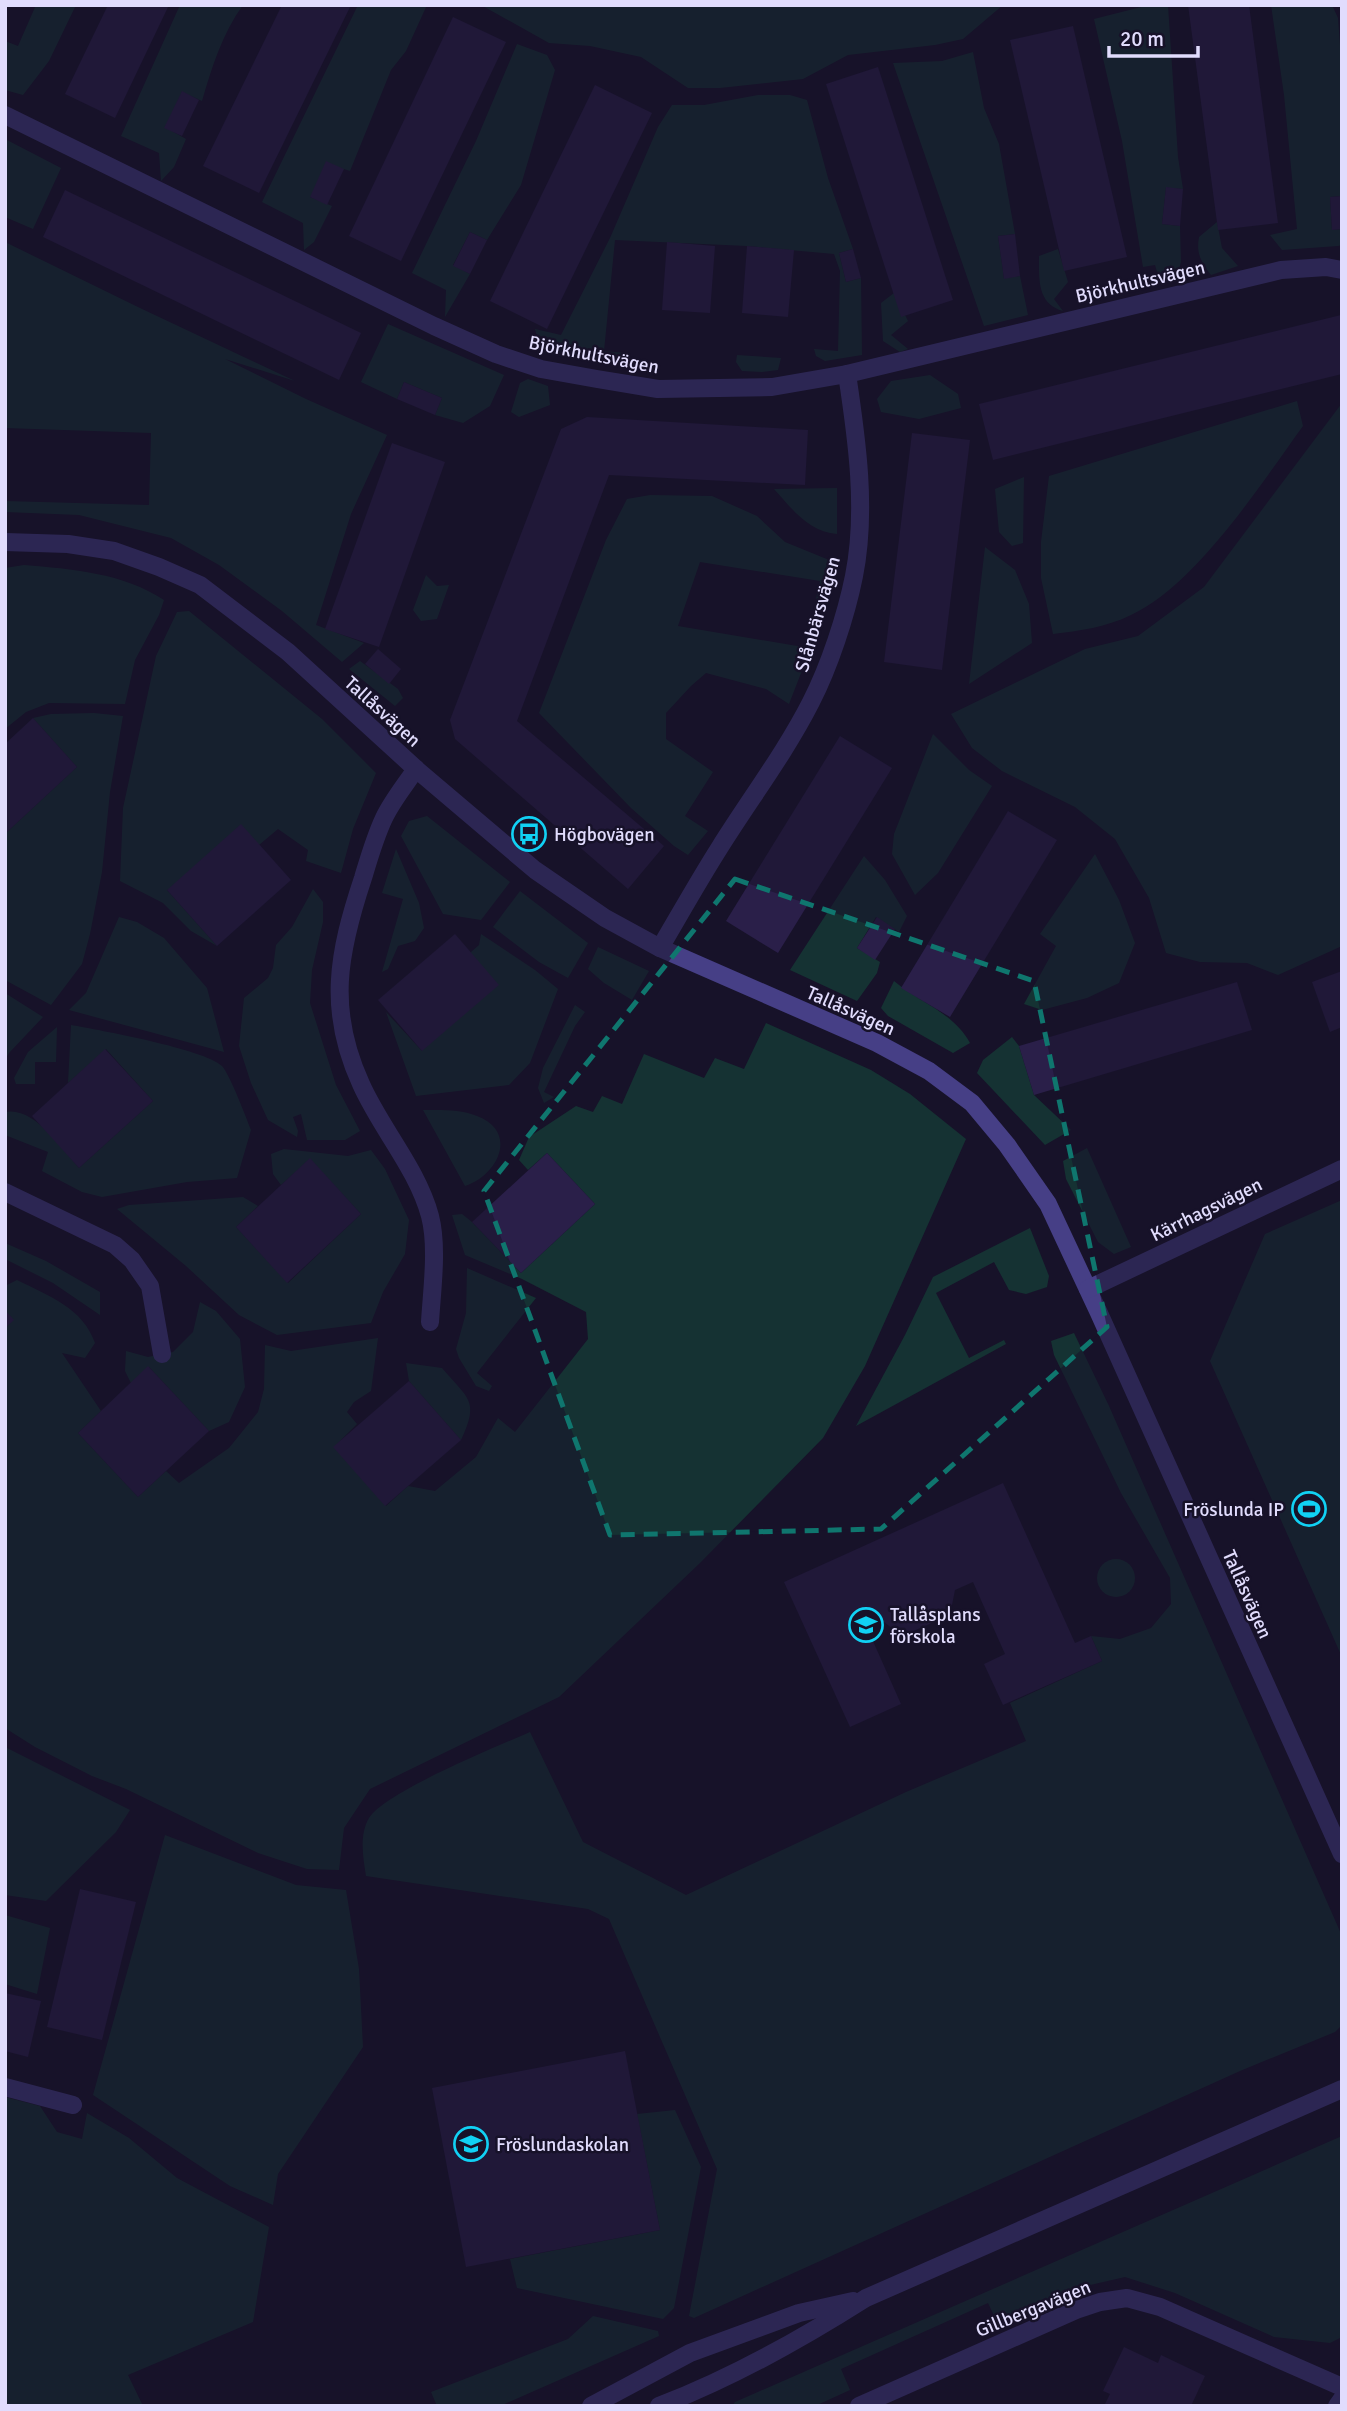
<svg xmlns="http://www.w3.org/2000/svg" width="1347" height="2411" font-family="Signika,sans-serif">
<rect width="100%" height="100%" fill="#171229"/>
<g fill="#153233">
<path d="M 36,5 L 76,5 L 49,61 L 23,95 L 5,90 L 5,41 L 18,46 Z"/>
<path d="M 180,5 L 243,5 C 222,34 212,67 202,101 L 182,92 L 165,127 L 186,139 L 174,167 L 161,181 L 159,153 L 121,136 Z"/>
<path d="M 358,5 L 427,5 L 406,51 L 391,70 L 350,171 L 344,169 L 310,197 L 332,206 L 314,242 L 304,250 L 303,223 L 262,202 Z"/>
<path d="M 481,5 L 1003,5 L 963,39 L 935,45 L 848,55 L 803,79 L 720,88 L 688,88 L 641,57 L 590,46 L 549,43 Z"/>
<path d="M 1149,5 L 1168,5 L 1178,157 L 1183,189 L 1166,188 L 1162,224 L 1180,226 L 1181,262 L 1177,277 L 1160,282 L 1155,265 L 1143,267 L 1122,141 L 1094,19 Z"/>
<path d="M 1271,5 L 1332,5 L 1338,18 L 1342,72 L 1342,196 L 1330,197 L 1332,230 L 1342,229 L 1342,245 L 1338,246 L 1282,250 L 1270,235 L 1297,229 L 1284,95 Z"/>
<path d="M 517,44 L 547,55 L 555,70 L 521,185 L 487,240 L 470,232 L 453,265 L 470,274 L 445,317 L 446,290 L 412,273 L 476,141 Z"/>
<path d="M 973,52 L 984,108 L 999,144 L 1015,234 L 998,236 L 1004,278 L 1020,276 L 1028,315 L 984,326 L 893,63 L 942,61 Z"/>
<path d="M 758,95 L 790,95 L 807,100 L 828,178 L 853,249 L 839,253 L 846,282 L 861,278 L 862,355 L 825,361 L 816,356 L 814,349 L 838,351 L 840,271 L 834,254 L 747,246 L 615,240 L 604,351 L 626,353 L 623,361 L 608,364 L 541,353 L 535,329 L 561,335 L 610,238 L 658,127 L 672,105 L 704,105 Z"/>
<path d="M 5,139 L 61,168 L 33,229 L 5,217 Z"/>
<path d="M 1217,222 L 1222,248 L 1238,266 L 1211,275 C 1201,262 1196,253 1199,237 Z"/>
<path d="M 5,242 L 140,308 L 295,381 L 225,359 L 306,399 L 387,435 L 351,514 L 316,625 L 364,643 L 342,662 L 282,611 L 219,565 L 171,538 L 79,515 L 5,512 L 5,501 L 149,505 L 151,433 L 5,428 Z"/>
<path d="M 1058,249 L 1068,282 L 1054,299 L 1063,311 C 1037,304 1039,279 1039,256 Z"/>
<path d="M 894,293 L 908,321 L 891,335 L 908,349 L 900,352 L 883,341 L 881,303 Z"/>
<path d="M 388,324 L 504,375 L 490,406 L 463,423 L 435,415 L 442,398 L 404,382 L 397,399 L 361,382 Z"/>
<path d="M 737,355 L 781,358 L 778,370 L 762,372 L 742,371 L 736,362 Z"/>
<path d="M 930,375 L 958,394 L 961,408 L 919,419 L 881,412 L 877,399 L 891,381 Z"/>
<path d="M 528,379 L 548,386 L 550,405 L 519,417 L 511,412 L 520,383 Z"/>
<path d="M 1297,401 L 1303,426 C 1261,484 1196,585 1131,615 C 1107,627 1079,631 1053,634 L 1041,578 L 1041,542 L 1049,476 Z"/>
<path d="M 1342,403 L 1342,946 L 1278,975 L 1247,963 L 1200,962 L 1166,953 L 1149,898 L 1115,839 L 1075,807 L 1002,771 L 972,748 L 951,714 L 1085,649 L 1138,636 L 1204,587 Z"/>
<path d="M 1024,477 L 1023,543 L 1012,546 L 999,532 L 995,489 Z"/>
<path d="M 837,488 L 837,534 C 809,532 792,509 774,489 Z"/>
<path d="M 650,495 L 712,496 L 757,516 L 785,542 L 834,562 L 828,601 L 816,599 L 820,581 L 700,562 L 678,626 L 803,647 L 809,628 L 817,632 L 789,704 L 766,689 L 706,673 L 691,686 L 666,713 L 666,739 L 713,772 L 685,816 L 708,831 L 688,855 L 674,846 L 631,808 L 539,713 L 606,540 L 627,499 Z"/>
<path d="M 985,547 L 1015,570 L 1029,604 L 1032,643 L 969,684 Z"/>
<path d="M 24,565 C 72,569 123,573 164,600 L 159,615 L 135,660 L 125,704 L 49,703 L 26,712 L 5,729 L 5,568 Z"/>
<path d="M 426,575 L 437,586 L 449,585 L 437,619 L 421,621 L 413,610 Z"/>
<path d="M 189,611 L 322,719 L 376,773 L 353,829 L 341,873 L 306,861 L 308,850 L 278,829 L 259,845 L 167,890 L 217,946 L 191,931 L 163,903 L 120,881 L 123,808 L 156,656 L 177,612 Z"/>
<path d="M 360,661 L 398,689 L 403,698 L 395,706 L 349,669 Z"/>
<path d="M 94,713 L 123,716 L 110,792 L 102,872 L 90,934 L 82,964 L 51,1005 L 5,980 L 5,830 L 7,832 L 77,767 L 33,718 L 51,714 Z"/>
<path d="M 933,734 L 969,770 L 992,786 L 938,873 L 915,895 L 892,854 L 894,834 Z"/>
<path d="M 427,816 L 510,882 L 481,920 L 443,914 L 401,836 L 409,821 Z"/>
<path d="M 396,849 L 419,903 L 424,928 L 415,941 L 398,946 L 388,969 L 382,972 L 403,899 L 382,893 Z"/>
<path d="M 1095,854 L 1119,900 L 1135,943 L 1119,983 L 1087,998 L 1042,1010 L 1024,1004 L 1056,946 L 1040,934 Z"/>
<path d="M 864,856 L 885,880 L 907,916 L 899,932 L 876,917 L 857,948 L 880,962 L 877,973 L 857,1001 L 790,970 Z"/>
<path d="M 313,889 L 323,902 L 323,922 L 312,970 L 310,1003 L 336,1085 L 360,1131 L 345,1140 L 307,1140 L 301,1114 L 293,1117 L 298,1131 L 297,1137 L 268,1120 L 251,1083 L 239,1046 L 244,998 L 268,978 L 273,968 L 276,945 L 292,927 Z"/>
<path d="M 520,891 L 588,943 L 568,978 L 539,962 L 493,927 Z"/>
<path d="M 119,917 L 137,922 L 164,938 L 207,988 L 224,1052 L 69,1010 L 86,993 Z"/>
<path d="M 481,934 L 535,970 L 558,989 L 530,1063 L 509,1085 L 416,1096 L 386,1012 L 422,1051 L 471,952 L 479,945 Z"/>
<path d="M 598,947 L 649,971 L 632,1000 L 604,983 L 588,969 Z"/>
<path d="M 894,981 C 920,1003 953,1012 970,1043 L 953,1053 L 888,1016 L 881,1008 Z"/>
<path d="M 5,993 L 43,1017 L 9,1053 L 5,1060 Z"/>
<path d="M 575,1005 L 585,1012 L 575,1026 L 544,1092 L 554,1097 L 544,1103 L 538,1088 L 543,1068 Z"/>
<path d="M 766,1023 L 871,1070 L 910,1094 L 966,1139 L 865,1366 L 823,1438 L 700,1563 L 559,1697 L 370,1789 L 344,1828 L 339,1870 L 307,1869 L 258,1853 L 126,1789 L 92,1776 L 35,1747 L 5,1728 L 5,1286 L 17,1280 C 49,1296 83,1308 95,1343 L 85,1358 L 62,1353 L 101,1411 L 78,1433 L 138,1497 L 166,1471 L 179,1483 L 229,1448 L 258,1412 L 264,1389 L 265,1345 L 291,1351 L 378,1338 L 371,1391 L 354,1402 L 347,1412 L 357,1424 L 334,1447 L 386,1506 L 408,1486 L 435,1491 L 476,1457 L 498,1418 L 515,1432 L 588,1339 L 586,1312 L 522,1279 L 465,1255 L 452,1215 L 462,1214 L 472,1222 L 521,1273 L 595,1204 L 547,1153 L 528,1170 L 519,1160 L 529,1137 L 576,1106 L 593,1112 L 602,1096 L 622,1104 L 644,1054 L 704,1078 L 715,1058 L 744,1069 Z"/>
<path d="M 71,1025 C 99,1030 204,1049 222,1066 C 230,1075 246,1117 251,1130 L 237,1178 L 187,1182 L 102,1197 L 82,1192 L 42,1171 L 48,1152 L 5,1135 L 5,1112 C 34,1106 61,1148 79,1168 L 153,1101 L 106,1049 L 68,1083 Z"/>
<path d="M 57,1027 L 56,1062 L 35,1062 L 35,1084 L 16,1084 L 14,1078 L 28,1052 Z"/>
<path d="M 1012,1037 L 1019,1046 L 1034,1095 L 1071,1130 L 1045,1145 L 977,1073 L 983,1060 Z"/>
<path d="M 423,1110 C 442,1110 460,1109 477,1116 C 519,1132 498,1175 465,1186 Z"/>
<path d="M 1087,1148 L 1131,1247 L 1114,1254 L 1098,1242 L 1066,1179 L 1063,1161 Z"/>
<path d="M 284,1149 L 348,1156 L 371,1150 L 385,1169 L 409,1220 L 405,1254 L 383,1292 L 371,1323 L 277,1335 L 239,1315 L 186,1266 L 117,1209 L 129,1205 L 243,1197 L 258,1206 L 236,1227 L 288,1283 L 361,1214 L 310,1159 L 281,1185 L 273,1174 L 271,1154 Z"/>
<path d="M 1342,1200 L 1342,1657 L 1210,1361 L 1265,1234 Z"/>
<path d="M 1030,1228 L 1049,1276 L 1047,1287 L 1026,1294 L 1009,1290 L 994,1262 L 936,1293 L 969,1358 L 1004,1340 L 1006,1344 L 856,1426 L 905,1335 L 933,1277 Z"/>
<path d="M 5,1243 L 46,1261 L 100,1292 L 100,1315 L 53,1283 L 5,1259 Z"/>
<path d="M 467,1268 L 536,1298 L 477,1373 L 492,1386 L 489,1391 L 476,1386 L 459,1358 L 456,1349 L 466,1313 Z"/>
<path d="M 200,1302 L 216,1311 L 240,1339 L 245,1387 L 229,1422 L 209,1431 L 149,1367 L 131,1383 L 125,1371 L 126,1351 L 148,1357 L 173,1352 L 193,1332 Z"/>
<path d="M 1074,1333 L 1109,1406 L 1342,1936 L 1342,2025 L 1335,2032 L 1240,2071 L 694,2318 L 689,2316 L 717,2169 L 609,1919 L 588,1909 L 366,1876 C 363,1857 359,1835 369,1818 C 385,1792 498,1746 530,1732 L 583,1842 L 686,1895 L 906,1792 L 1026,1741 L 1010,1703 L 1102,1661 L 1091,1636 L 1120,1639 L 1151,1628 L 1171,1604 L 1170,1578 L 1121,1493 L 1054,1355 L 1051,1341 Z"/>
<path d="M 406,1363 L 442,1368 C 468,1399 480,1400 461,1440 L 409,1381 Z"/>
<circle cx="1116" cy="1578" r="19"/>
<path d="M 5,1747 L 130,1810 L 116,1832 L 46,1901 L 5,1895 Z"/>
<path d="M 165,1835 L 296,1885 L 346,1890 L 359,1969 L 363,2047 L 278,2174 L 273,2205 L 230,2186 L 93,2095 Z"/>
<path d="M 5,1915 L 50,1928 L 37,1994 L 5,1984 Z"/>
<path d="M 5,2097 L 40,2106 L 57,2132 L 82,2139 L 87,2113 L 129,2138 L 177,2178 L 269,2227 L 253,2322 L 128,2375 L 143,2406 L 5,2406 Z"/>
<path d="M 675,2110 L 701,2167 L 674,2308 L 663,2319 L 517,2288 L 510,2259 L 660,2230 L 637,2114 Z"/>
<path d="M 1342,2136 L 1342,2337 L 1330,2343 L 1274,2337 L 1175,2293 L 1125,2277 L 1077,2288 L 998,2324 L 988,2303 L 841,2369 L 850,2390 L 815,2406 L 732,2406 L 735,2402 Z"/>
<path d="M 593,2316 L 658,2331 L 659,2336 L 500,2406 L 437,2406 L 431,2392 L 568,2339 Z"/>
</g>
<g fill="#2a1f49">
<path d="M 108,5 L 169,5 L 115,118 L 65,94 Z"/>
<path d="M 282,5 L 351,5 L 259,193 L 203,166 Z"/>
<path d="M 1188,5 L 1249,5 L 1278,223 L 1218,230 Z"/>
<path d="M 453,17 L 506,42 L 401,261 L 349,236 Z"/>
<path d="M 1073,26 L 1127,257 L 1064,271 L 1010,40 Z"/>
<path d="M 878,67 L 953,300 L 901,317 L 826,84 Z"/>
<path d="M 595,85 L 652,113 L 547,329 L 490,301 Z"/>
<path d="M 182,91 L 199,100 L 182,136 L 164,128 Z"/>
<path d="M 326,161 L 344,169 L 327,205 L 310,197 Z"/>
<path d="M 1166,187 L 1183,189 L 1180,226 L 1162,224 Z"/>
<path d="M 65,190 L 361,333 L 339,380 L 43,237 Z"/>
<path d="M 1342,196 L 1342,229 L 1332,230 L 1330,197 Z"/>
<path d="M 470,232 L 487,240 L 470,274 L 453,266 Z"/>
<path d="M 1015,234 L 1020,276 L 1004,279 L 998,236 Z"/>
<path d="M 667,242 L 715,246 L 710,313 L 662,310 Z"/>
<path d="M 747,246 L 794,250 L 788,317 L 742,313 Z"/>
<path d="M 853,249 L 861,278 L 846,282 L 839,253 Z"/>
<path d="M 1341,315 L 1342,374 L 993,460 L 979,404 Z"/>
<path d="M 404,382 L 442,398 L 435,415 L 397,399 Z"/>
<path d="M 587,417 L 808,430 L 805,485 L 609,475 L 517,721 L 664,846 L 628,889 L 455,739 L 450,720 L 561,429 Z"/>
<path d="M 912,433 L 970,440 L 942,670 L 884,662 Z"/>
<path d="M 392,443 L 445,462 L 379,647 L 325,629 Z"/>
<path d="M 378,649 L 401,669 L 389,684 L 365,664 Z"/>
<path d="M 33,718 L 77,767 L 7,832 L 5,830 L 5,744 Z"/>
<path d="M 840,736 L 892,768 L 778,953 L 726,921 Z"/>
<path d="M 1008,811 L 1057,840 L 950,1017 L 901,988 Z"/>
<path d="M 241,824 L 291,880 L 217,946 L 167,890 Z"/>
<path d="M 877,917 L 895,929 L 875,960 L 857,948 Z"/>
<path d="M 455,934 L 499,985 L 422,1051 L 378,1000 Z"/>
<path d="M 1342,971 L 1342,1027 L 1330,1032 L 1312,982 Z"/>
<path d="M 1237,982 L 1252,1030 L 1034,1095 L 1019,1046 Z"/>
<path d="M 105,1049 L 153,1101 L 79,1168 L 32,1116 Z"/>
<path d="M 547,1153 L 595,1204 L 521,1273 L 472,1222 Z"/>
<path d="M 310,1158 L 361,1214 L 287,1283 L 236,1227 Z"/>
<path d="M 5,1310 L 14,1320 L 5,1328 Z"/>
<path d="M 148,1366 L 209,1431 L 138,1497 L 78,1433 Z"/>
<path d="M 409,1381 L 461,1440 L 385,1506 L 333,1447 Z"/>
<path d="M 1003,1483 L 1075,1643 L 1091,1636 L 1102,1661 L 1003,1705 L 984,1664 L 1005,1654 L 973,1582 L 955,1590 L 950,1615 L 902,1636 L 884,1622 L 868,1630 L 901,1704 L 850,1727 L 784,1582 Z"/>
<path d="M 80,1889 L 136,1902 L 102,2040 L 47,2027 Z"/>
<path d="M 5,1993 L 41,2001 L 28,2057 L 5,2051 Z"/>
<path d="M 625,2051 L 660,2230 L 466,2267 L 432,2088 Z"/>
<path d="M 1124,2347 L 1158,2363 L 1161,2355 L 1205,2376 L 1191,2406 L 1104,2406 L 1110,2394 L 1103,2391 Z"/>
</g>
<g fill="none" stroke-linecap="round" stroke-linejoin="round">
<g stroke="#463f86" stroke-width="18">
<path d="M 5,115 L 434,326 L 496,354 L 541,369 L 597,379 L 658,389 L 772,387 L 847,374 L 1281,270 L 1326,267 L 1342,270"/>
<path d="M 5,542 L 68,544 L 114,551 L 159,567 L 200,585 L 288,652 L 416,769 L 535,870 L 605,918 L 660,948 L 877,1043 L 929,1071 L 972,1103 L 1007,1145 L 1048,1204 L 1099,1313 L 1342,1854"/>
<path d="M 416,769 C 405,785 392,801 384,818 C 375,837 369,858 363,878 C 338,953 327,1010 361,1084 C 381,1129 417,1168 430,1216 C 438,1247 432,1289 430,1322"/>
<path d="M 660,948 C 680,914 699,880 720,847 C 750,799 785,753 811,702 C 829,667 846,616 854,576 C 867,511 857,440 847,374"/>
<path d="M 5,1192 L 115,1245 L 132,1260 L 150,1286 L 162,1354"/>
<path d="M 1088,1289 L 1342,1169"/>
<path d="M 5,2087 L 73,2105"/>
<path d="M 591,2406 L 690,2353 L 799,2313 L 853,2301"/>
<path d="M 659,2406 C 732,2378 800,2340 866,2298 L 1342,2089"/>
<path d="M 859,2406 L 1076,2310 L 1100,2302 L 1127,2298 L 1160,2307 L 1342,2387"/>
<path d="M 1337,2406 L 1342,2399"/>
</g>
</g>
<path d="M0 0H1347V2411H0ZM 735,879 L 1034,981 L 1107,1327 L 881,1529 L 610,1535 L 484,1191 Z" fill="#171229" fill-opacity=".55" fill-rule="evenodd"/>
<path fill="none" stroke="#0f766e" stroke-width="5" stroke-dasharray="14 9" stroke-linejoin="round" d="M 735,879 L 1034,981 L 1107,1327 L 881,1529 L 610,1535 L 484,1191 Z"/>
<defs>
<g id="bus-ring" transform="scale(1.75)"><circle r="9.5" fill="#171229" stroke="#11d1f4" stroke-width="1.5"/><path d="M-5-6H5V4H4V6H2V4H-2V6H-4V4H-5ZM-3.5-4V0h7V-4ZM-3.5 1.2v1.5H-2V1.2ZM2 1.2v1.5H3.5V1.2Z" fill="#11d1f4"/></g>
<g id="stadium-ring" transform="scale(1.75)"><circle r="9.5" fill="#171229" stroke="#11d1f4" stroke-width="1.5"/><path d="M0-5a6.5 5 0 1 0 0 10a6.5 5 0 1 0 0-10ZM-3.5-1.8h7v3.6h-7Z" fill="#11d1f4"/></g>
<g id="school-ring" transform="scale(1.75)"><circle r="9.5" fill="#171229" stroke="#11d1f4" stroke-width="1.5"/><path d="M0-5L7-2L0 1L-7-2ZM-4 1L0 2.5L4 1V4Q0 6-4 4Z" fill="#11d1f4"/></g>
</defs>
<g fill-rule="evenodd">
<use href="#bus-ring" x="529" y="834"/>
<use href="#stadium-ring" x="1309" y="1509"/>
<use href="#school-ring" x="866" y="1625"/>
<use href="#school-ring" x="471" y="2144"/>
</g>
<g text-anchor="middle" stroke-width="5" stroke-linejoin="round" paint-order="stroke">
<g font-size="19" fill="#e1dcfd" stroke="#171229">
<text transform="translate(1140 281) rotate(-13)" y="7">Björkhultsvägen</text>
<text transform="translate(594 354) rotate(11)" y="7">Björkhultsvägen</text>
<text transform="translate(817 614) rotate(-74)" y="7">Slånbärsvägen</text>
<text transform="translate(383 711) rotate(42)" y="7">Tallåsvägen</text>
<text transform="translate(851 1010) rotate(24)" y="7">Tallåsvägen</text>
<text transform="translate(1206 1209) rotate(-26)" y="7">Kärrhagsvägen</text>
<text transform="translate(1248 1594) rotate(66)" y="7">Tallåsvägen</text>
<text transform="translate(1033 2308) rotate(-22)" y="7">Gillbergavägen</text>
</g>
<g font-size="19" fill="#e1dcfd" stroke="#171229" text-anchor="start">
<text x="554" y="841">Högbovägen</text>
<text x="1284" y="1516" text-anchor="end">Fröslunda IP</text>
<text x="890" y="1621">Tallåsplans<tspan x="890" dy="22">förskola</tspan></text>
<text x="496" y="2151">Fröslundaskolan</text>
</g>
</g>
<rect width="1347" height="2411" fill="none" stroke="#e1dcfd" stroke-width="14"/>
<path d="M1109 46v10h89v-10" fill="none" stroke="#e1dcfd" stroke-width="3.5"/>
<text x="1120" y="46" font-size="21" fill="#e1dcfd" stroke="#171229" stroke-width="5" paint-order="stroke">20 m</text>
</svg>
